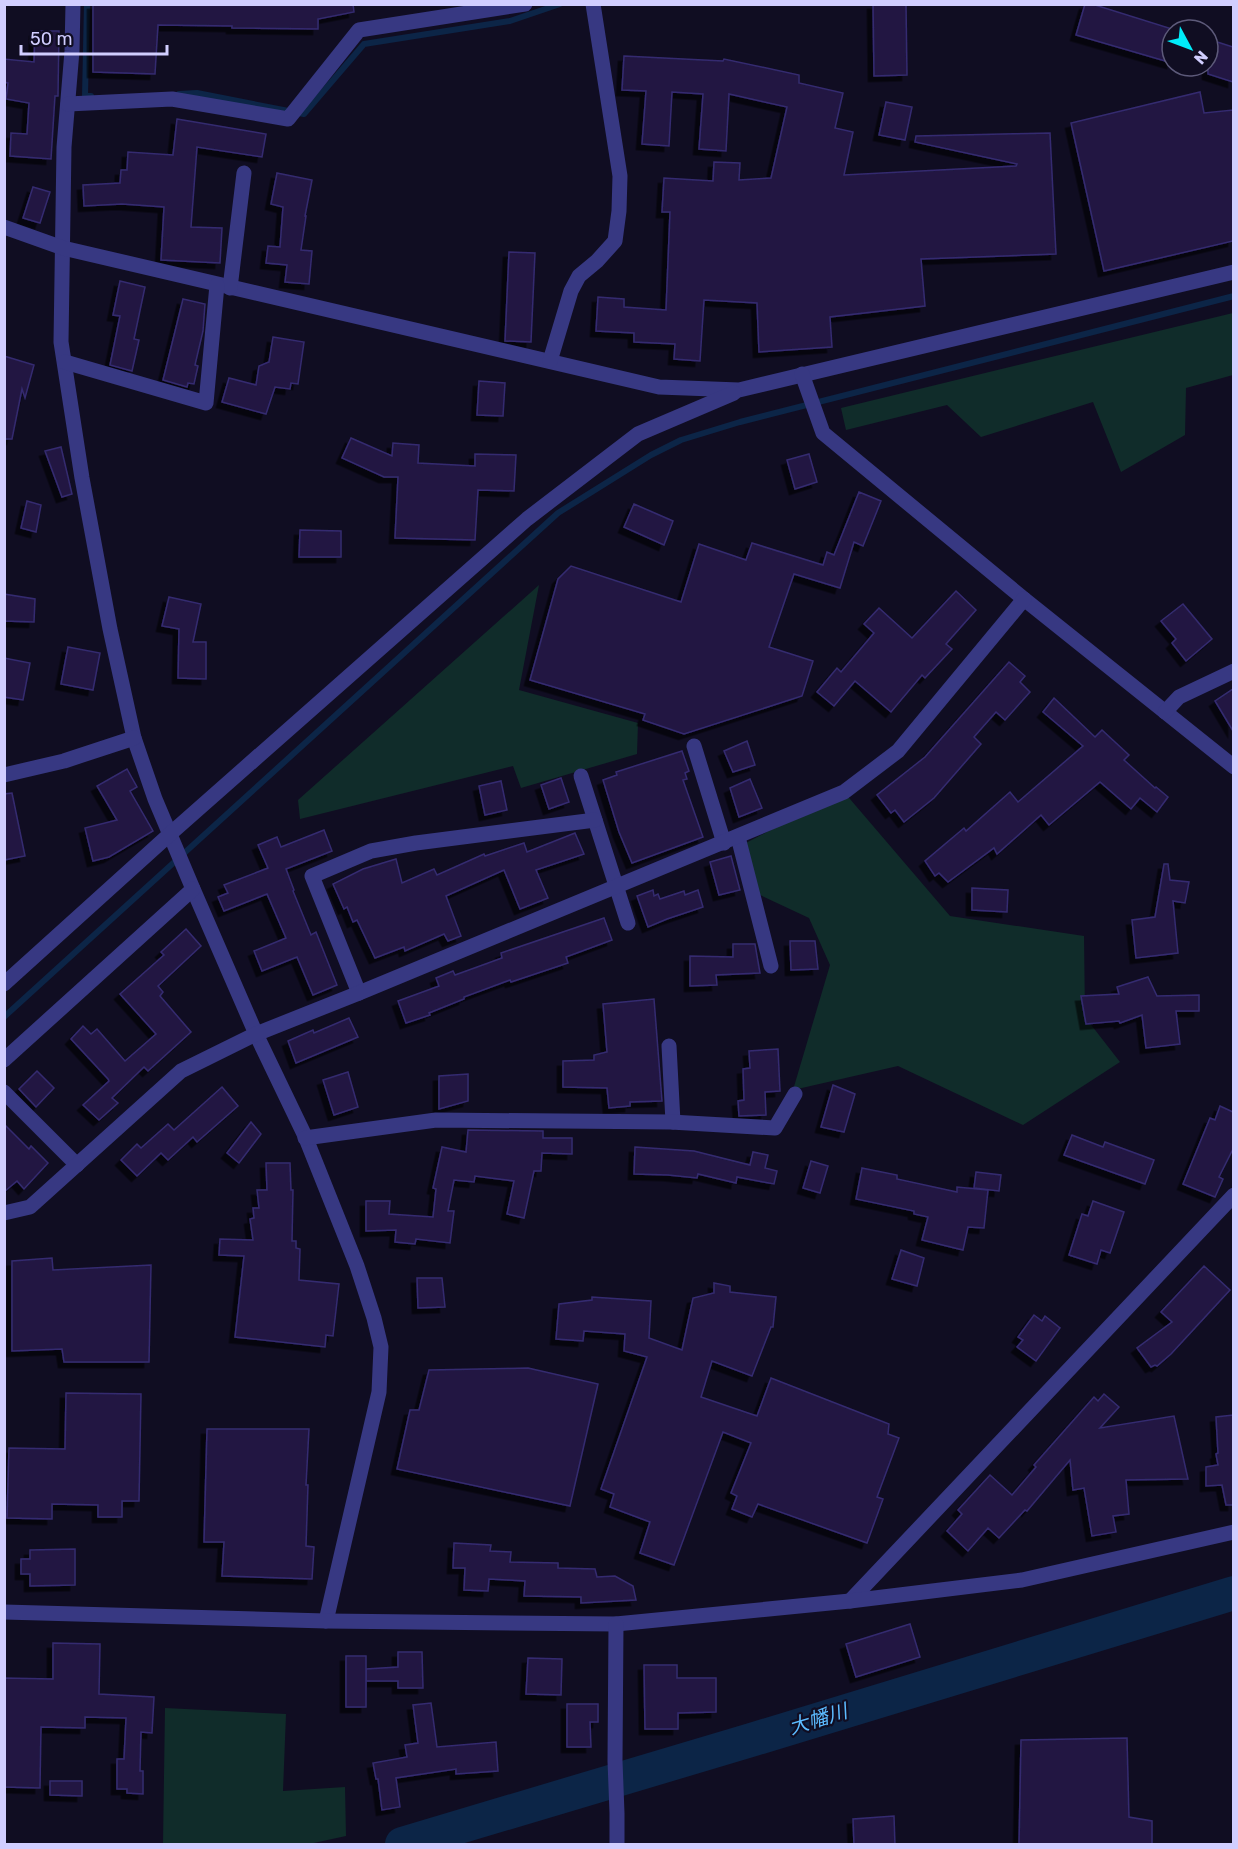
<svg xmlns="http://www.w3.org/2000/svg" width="1238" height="1849" font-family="Rubik,'Noto Sans JP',sans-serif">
<defs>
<filter id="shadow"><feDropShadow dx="-5.5" dy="5.5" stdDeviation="0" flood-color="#0009"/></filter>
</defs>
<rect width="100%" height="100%" fill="#100d22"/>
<g fill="#102c2a">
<path d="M 1233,313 L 1233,375 L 1186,388 L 1185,435 L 1121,472 L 1093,402 L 981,437 L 947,405 L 846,430 L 841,408 Z"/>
<path d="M 539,585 L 519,690 L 638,723 L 637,754 L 521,788 L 513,766 L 300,819 L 298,800 Z"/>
<path d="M 844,792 L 950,916 L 1084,936 L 1085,1017 L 1120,1062 L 1023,1125 L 898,1066 L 793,1090 L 830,965 L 809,918 L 758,894 L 740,846 Z"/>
<path d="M 165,1708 L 286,1714 L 283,1791 L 345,1787 L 346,1836 L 309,1844 L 163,1844 Z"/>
</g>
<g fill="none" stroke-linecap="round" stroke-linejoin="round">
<g stroke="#0c2547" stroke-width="6">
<path d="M 87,4 L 85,96 L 91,96"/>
<path d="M 179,94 L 197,93 L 304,114 L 364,44 L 510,21 L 560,4"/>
<path d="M 4,1017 L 558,513 L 651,455 L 681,440 L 740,422 L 1234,296"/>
</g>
<path stroke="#0c2547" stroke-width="34" d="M 402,1844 L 751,1740 L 1234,1593"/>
</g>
<g fill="#201943" stroke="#352b70" stroke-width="1.5" filter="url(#shadow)">
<path d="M 93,4 L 353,4 L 354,12 L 318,19 L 318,29 L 232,28 L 232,26 L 158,25 L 155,74 L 93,72 Z"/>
<path d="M 873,4 L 906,4 L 907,75 L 874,76 Z"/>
<path d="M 1085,4 L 1092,4 L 1172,29 L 1172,63 L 1076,35 Z"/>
<path d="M 35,31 L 59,31 L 58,96 L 55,96 L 51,159 L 10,156 L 11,133 L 27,134 L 29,103 L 6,99 L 8,83 L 4,82 L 4,59 L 34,62 Z"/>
<path d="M 1208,39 L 1233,47 L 1233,82 L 1208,74 Z"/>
<path d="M 624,56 L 723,61 L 724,59 L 799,75 L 799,83 L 843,93 L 835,128 L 853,132 L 844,175 L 1016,166 L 1017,164 L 915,142 L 916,136 L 1050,133 L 1056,254 L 921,259 L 925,306 L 830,317 L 832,347 L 759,352 L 757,303 L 704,300 L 700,361 L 674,359 L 675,344 L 634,342 L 634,333 L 596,331 L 598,297 L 624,299 L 624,307 L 666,310 L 670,212 L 662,212 L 664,178 L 713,181 L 714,162 L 740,163 L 739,180 L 771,178 L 787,107 L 729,94 L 726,151 L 699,149 L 703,94 L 672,92 L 669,146 L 642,144 L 646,91 L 622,90 Z"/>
<path d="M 1200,92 L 1204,113 L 1233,110 L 1233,241 L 1104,271 L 1071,123 Z"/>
<path d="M 886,102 L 912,107 L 905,140 L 879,135 Z"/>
<path d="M 177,119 L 266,134 L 262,157 L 197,147 L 191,227 L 222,228 L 220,263 L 161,260 L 164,207 L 122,204 L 84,206 L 83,185 L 120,183 L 121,170 L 127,170 L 128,152 L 173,155 Z"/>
<path d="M 277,173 L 312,180 L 305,216 L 306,216 L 301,250 L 312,251 L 309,284 L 285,282 L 287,265 L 266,263 L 268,246 L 280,247 L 283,207 L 271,204 Z"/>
<path d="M 33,187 L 50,192 L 40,223 L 23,218 Z"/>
<path d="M 509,252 L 535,253 L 531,342 L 505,341 Z"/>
<path d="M 120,281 L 145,287 L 134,339 L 139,340 L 132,371 L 110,365 L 120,316 L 113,315 Z"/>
<path d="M 183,299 L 205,304 L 203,331 L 195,365 L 198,366 L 194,384 L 188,383 L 187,387 L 163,380 Z"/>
<path d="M 273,337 L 304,342 L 298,384 L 291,383 L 290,389 L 275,387 L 266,414 L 222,402 L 229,378 L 256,385 L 259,366 L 269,362 Z"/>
<path d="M 4,356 L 34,365 L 25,398 L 22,389 L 12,439 L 4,439 Z"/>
<path d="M 479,381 L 505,383 L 503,416 L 477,415 Z"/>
<path d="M 351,438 L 392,456 L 393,443 L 419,445 L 418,463 L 475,466 L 475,454 L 516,455 L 514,491 L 478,490 L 475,540 L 395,538 L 398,477 L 384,477 L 342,458 Z"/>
<path d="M 61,447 L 72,494 L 62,497 L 45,451 Z"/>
<path d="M 809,454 L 817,482 L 795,489 L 787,460 Z"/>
<path d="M 859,492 L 881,501 L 863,546 L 854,542 L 840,588 L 794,574 L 769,647 L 813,661 L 802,696 L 684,734 L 643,720 L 645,714 L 530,680 L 558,579 L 571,566 L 681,602 L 699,544 L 746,560 L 752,543 L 823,565 L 827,552 L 834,555 Z"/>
<path d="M 27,501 L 41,505 L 36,532 L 21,528 Z"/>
<path d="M 634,504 L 673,521 L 664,545 L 624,527 Z"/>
<path d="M 300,530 L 341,531 L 341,557 L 299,557 Z"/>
<path d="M 956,591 L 976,610 L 946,644 L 952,649 L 925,678 L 922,675 L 891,712 L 855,681 L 834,706 L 817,692 L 837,668 L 841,672 L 874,633 L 864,624 L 879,608 L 912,638 Z"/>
<path d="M 4,594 L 35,599 L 34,622 L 4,621 Z"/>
<path d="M 169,597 L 201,604 L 193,642 L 206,642 L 206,679 L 178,678 L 179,629 L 162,626 Z"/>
<path d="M 1183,604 L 1212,639 L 1186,661 L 1172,643 L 1176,639 L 1161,621 Z"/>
<path d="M 68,647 L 100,653 L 93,690 L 61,684 Z"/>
<path d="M 4,658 L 30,663 L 23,700 L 4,697 Z"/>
<path d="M 1009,662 L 1025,676 L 1020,682 L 1030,692 L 1005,720 L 996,712 L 974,737 L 981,744 L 934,798 L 904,822 L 895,810 L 891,813 L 877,795 L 925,757 Z"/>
<path d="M 1233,689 L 1233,731 L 1215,701 Z"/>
<path d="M 1054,698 L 1095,737 L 1102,730 L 1129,755 L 1124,760 L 1155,788 L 1156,787 L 1168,797 L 1157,812 L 1140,798 L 1131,809 L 1100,782 L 1049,825 L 1041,815 L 997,854 L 994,848 L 948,882 L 939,873 L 935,876 L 925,861 L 964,828 L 966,831 L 1010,792 L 1018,802 L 1083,746 L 1043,712 Z"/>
<path d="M 747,741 L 755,765 L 733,772 L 724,751 Z"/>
<path d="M 682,751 L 689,771 L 685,773 L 687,779 L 683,780 L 703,837 L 632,863 L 619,832 L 603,780 L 617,775 L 616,772 Z"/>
<path d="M 127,769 L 137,787 L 130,791 L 153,831 L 109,857 L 93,861 L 85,828 L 117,820 L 97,786 Z"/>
<path d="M 561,778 L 569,802 L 549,809 L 541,785 Z"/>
<path d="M 750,779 L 762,808 L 739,817 L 730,788 Z"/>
<path d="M 501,781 L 507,810 L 485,815 L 479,786 Z"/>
<path d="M 12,793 L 25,856 L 4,860 L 4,794 Z"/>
<path d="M 324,830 L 332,851 L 286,869 L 294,890 L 293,891 L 311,935 L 316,932 L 337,985 L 313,995 L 297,957 L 262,971 L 254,951 L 286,938 L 267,894 L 224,911 L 218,897 L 228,893 L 224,885 L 268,868 L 258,845 L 277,837 L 281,847 Z"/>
<path d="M 575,833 L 584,854 L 536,870 L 548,898 L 520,909 L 504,870 L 446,896 L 461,936 L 448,941 L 444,934 L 405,951 L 404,947 L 375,958 L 357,920 L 353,922 L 347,907 L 344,909 L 333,884 L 363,869 L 396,859 L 402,883 L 434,869 L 437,875 L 484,854 L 485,856 L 524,843 L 527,852 Z"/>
<path d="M 731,856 L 740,890 L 719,895 L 710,862 Z"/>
<path d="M 1164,864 L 1168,864 L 1170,880 L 1189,882 L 1185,903 L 1173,901 L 1178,953 L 1136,958 L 1132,920 L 1155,917 Z"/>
<path d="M 972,888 L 1008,890 L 1007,912 L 972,910 Z"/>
<path d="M 653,890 L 654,896 L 658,894 L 660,899 L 684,891 L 685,895 L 698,890 L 703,907 L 667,919 L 648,927 L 637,896 Z"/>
<path d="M 604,918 L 612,940 L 566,957 L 568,963 L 511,982 L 510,980 L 464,997 L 464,999 L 429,1013 L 430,1015 L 406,1023 L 398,1001 L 439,986 L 436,978 L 453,971 L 455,975 L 502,958 L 501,953 Z"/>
<path d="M 186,929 L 201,946 L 158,986 L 163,992 L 160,996 L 191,1032 L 148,1071 L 144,1067 L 112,1098 L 118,1103 L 99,1120 L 83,1105 L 109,1081 L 108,1079 L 71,1039 L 83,1026 L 91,1034 L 97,1029 L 125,1061 L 156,1034 L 120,994 L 164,955 L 161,952 Z"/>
<path d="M 790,941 L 815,941 L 818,969 L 791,970 Z"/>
<path d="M 733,944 L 755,944 L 760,973 L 716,975 L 717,985 L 690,986 L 690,956 L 733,957 Z"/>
<path d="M 1148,977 L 1157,996 L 1199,995 L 1199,1011 L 1176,1011 L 1180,1044 L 1146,1048 L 1142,1015 L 1120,1023 L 1119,1021 L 1086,1024 L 1081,996 L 1119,994 L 1117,987 Z"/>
<path d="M 654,999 L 662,1101 L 630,1102 L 630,1106 L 609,1108 L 607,1088 L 563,1087 L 563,1061 L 594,1060 L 594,1055 L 607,1052 L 603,1004 Z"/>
<path d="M 349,1018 L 358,1037 L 296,1063 L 288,1041 L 313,1030 L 314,1033 Z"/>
<path d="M 778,1049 L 780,1091 L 765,1092 L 766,1115 L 739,1116 L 738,1101 L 744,1100 L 743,1069 L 750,1068 L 749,1051 Z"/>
<path d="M 37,1071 L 54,1088 L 36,1107 L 19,1089 Z"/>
<path d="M 348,1072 L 358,1107 L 334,1115 L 323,1080 Z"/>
<path d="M 468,1074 L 468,1101 L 439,1109 L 439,1076 Z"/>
<path d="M 833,1085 L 855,1094 L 844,1132 L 821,1127 Z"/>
<path d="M 222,1087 L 238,1106 L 197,1142 L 193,1137 L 168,1160 L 161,1153 L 137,1176 L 121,1160 L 137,1144 L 141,1148 L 168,1124 L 174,1130 Z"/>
<path d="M 1220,1106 L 1233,1112 L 1233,1149 L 1219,1177 L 1223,1179 L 1215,1197 L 1183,1184 L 1210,1118 L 1215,1120 Z"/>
<path d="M 251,1122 L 261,1134 L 239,1163 L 227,1153 Z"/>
<path d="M 4,1124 L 29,1149 L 31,1146 L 48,1163 L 24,1189 L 17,1181 L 4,1192 Z"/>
<path d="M 468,1130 L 543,1131 L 543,1138 L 572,1138 L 572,1154 L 542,1153 L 541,1171 L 534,1171 L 524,1218 L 507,1214 L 514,1181 L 475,1176 L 474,1182 L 454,1180 L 448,1211 L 454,1211 L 450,1243 L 416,1239 L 415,1244 L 395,1242 L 396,1230 L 366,1231 L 366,1201 L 390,1201 L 389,1214 L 433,1217 L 436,1189 L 433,1188 L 442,1147 L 466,1152 Z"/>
<path d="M 1072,1135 L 1103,1147 L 1105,1142 L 1154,1160 L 1145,1184 L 1064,1155 Z"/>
<path d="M 635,1147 L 694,1151 L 750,1165 L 753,1152 L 768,1155 L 765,1168 L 777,1171 L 774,1184 L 737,1177 L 736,1183 L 698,1174 L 697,1178 L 668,1175 L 634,1174 Z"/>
<path d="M 811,1161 L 828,1166 L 820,1193 L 803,1188 Z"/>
<path d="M 266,1163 L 290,1163 L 291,1190 L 293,1190 L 292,1241 L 296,1241 L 296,1248 L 300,1249 L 299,1280 L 339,1284 L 333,1336 L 326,1335 L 325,1347 L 235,1337 L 244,1256 L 219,1255 L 220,1239 L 253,1240 L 250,1219 L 254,1218 L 253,1208 L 259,1208 L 257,1190 L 267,1190 Z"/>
<path d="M 862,1168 L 897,1175 L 897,1179 L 957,1192 L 957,1187 L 988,1190 L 984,1228 L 968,1227 L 963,1250 L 922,1240 L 928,1217 L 914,1214 L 914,1211 L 856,1199 Z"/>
<path d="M 976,1172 L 1001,1175 L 999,1191 L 974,1188 Z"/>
<path d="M 1093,1201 L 1124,1212 L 1110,1253 L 1101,1250 L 1097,1264 L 1069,1255 L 1082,1214 L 1088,1216 Z"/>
<path d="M 901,1250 L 924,1258 L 917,1286 L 892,1279 Z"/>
<path d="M 52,1258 L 53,1270 L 151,1265 L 149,1362 L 64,1362 L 62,1349 L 12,1351 L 12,1261 Z"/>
<path d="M 1204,1266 L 1230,1290 L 1171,1354 L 1157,1366 L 1155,1365 L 1151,1367 L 1137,1348 L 1172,1322 L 1161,1312 Z"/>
<path d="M 417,1278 L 442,1278 L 445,1307 L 418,1308 Z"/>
<path d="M 714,1283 L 730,1286 L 730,1292 L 776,1297 L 773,1327 L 771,1327 L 752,1376 L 712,1361 L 701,1397 L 757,1416 L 771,1378 L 889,1424 L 888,1434 L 899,1438 L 877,1497 L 883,1499 L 867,1543 L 758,1504 L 752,1517 L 732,1509 L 737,1496 L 731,1493 L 751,1443 L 723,1432 L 674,1565 L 640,1553 L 650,1522 L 610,1507 L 614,1494 L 601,1489 L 647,1357 L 624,1351 L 625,1334 L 584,1331 L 583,1341 L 556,1339 L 559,1304 L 592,1300 L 592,1297 L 651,1301 L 649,1338 L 682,1350 L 693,1298 L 714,1293 Z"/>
<path d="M 1034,1315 L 1042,1321 L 1045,1316 L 1060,1328 L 1036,1361 L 1017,1347 L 1023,1340 L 1018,1337 Z"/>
<path d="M 528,1368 L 598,1384 L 570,1506 L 397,1469 L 410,1410 L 419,1410 L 429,1370 Z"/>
<path d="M 66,1393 L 141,1394 L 139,1501 L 122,1501 L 122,1517 L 98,1517 L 98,1505 L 52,1504 L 52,1519 L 7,1518 L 9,1448 L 65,1449 Z"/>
<path d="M 1104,1394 L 1119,1407 L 1100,1428 L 1174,1416 L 1188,1479 L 1126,1480 L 1129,1514 L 1113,1516 L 1116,1532 L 1092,1536 L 1084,1488 L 1073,1490 L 1070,1460 L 1027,1511 L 1025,1510 L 999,1538 L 988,1528 L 968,1551 L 947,1531 L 962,1514 L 958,1510 L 990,1475 L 1012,1495 L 1036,1467 L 1034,1465 L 1094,1397 L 1098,1401 Z"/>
<path d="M 1233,1415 L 1233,1505 L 1226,1505 L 1222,1485 L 1206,1486 L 1206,1467 L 1218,1465 L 1216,1454 L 1218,1453 L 1216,1417 Z"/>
<path d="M 207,1429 L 309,1429 L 306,1485 L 308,1485 L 306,1546 L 314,1547 L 312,1579 L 222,1576 L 224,1542 L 204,1542 Z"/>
<path d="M 454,1543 L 491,1545 L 490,1551 L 511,1552 L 510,1562 L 558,1563 L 558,1568 L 595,1569 L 597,1577 L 615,1576 L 633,1586 L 636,1600 L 581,1603 L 581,1597 L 524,1596 L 525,1581 L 489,1579 L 488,1591 L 464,1590 L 465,1568 L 453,1568 Z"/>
<path d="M 75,1549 L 75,1585 L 30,1586 L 30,1574 L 21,1574 L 21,1559 L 30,1559 L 30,1550 Z"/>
<path d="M 910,1624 L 920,1657 L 856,1677 L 846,1644 Z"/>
<path d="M 53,1643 L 100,1644 L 99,1694 L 154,1697 L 152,1733 L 141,1732 L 140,1771 L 143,1771 L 143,1794 L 127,1793 L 127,1789 L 117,1789 L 117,1759 L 124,1759 L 126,1718 L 85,1717 L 85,1728 L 41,1727 L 40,1788 L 4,1787 L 4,1678 L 53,1679 Z"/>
<path d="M 398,1652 L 422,1652 L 423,1688 L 398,1688 L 398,1681 L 366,1681 L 366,1669 L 398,1667 Z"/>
<rect x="346" y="1656" width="20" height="51"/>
<path d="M 528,1658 L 562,1659 L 561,1695 L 526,1694 Z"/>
<path d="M 644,1665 L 677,1665 L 677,1678 L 716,1678 L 716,1712 L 678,1713 L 678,1729 L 645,1729 Z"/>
<path d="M 431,1703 L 437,1747 L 496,1742 L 498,1771 L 456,1774 L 456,1769 L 396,1778 L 400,1807 L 382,1810 L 378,1779 L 376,1779 L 373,1763 L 407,1757 L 405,1745 L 418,1743 L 413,1705 Z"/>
<path d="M 567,1704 L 598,1704 L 598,1722 L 590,1722 L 591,1747 L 567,1747 Z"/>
<path d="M 1127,1738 L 1129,1817 L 1152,1821 L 1152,1845 L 1019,1845 L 1021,1740 Z"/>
<path d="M 50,1781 L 82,1781 L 82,1796 L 50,1795 Z"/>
<path d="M 894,1816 L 895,1845 L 854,1845 L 853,1819 Z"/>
</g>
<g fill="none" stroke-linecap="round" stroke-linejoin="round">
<g stroke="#373882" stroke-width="15">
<path d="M 73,4 L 72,51 L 64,147 L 61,342 L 82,478 L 110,629 L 134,738 L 155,799 L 193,889 L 256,1034 L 305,1136 L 357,1266 L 374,1318 L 381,1347 L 379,1392 L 326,1621"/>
<path d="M 68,104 L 172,99 L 288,119 L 359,30 L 525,4"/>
<path d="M 4,227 L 63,248 L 659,387 L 739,390 L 1234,272"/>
<path d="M 230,288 L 244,173"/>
<path d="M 550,361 L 571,291 L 579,276 L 597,261 L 615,241 L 619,211 L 620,176 L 593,4"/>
<path d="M 65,362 L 206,403 L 217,285"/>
<path d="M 802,374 L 823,433 L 1024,599 L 1234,767"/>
<path d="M 1165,712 L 1179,697 L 1234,671"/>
<path d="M 694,746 L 724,843"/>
<path d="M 4,775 L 64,761 L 134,738"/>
<path d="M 581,776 L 628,923"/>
<path d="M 738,837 L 771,966"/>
<path d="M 4,984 L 170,834 L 527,519 L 638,434 L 734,393"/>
<path d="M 359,993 L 312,876 L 371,851 L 416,843 L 595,820"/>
<path d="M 669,1046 L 673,1122"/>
<path d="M 4,1060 L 193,889"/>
<path d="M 4,1092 L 77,1165"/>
<path d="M 305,1138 L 436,1120 L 671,1122 L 775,1128 L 795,1094"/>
<path d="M 4,1213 L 30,1207 L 181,1071 L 256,1034 L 359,993 L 844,792 L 898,751 L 1024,599"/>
<path d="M 850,1601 L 1234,1195"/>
<path d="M 4,1612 L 326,1621 L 616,1624 L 850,1601 L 1022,1580 L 1234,1532"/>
<path d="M 616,1624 L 615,1761 L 617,1813 L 617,1844"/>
</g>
</g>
<g text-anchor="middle" stroke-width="4.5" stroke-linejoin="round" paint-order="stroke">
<g font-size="20" font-style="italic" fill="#5cbbff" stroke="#100d22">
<text transform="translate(818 1719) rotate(-17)" y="7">大幡川</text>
</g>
</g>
<rect width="1238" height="1849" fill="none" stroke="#d1ceff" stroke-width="12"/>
<g transform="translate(1190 48) rotate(131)"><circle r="28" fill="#100d22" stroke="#5d5a7a" stroke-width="1.5"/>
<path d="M0-4.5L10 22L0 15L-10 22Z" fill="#00ecf9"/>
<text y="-9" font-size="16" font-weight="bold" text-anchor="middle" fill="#d1ceff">N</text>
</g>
<path d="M21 45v9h146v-9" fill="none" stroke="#d1ceff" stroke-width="3"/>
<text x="30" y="45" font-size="18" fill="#d1ceff" stroke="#100d22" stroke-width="4.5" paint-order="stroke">50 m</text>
</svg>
